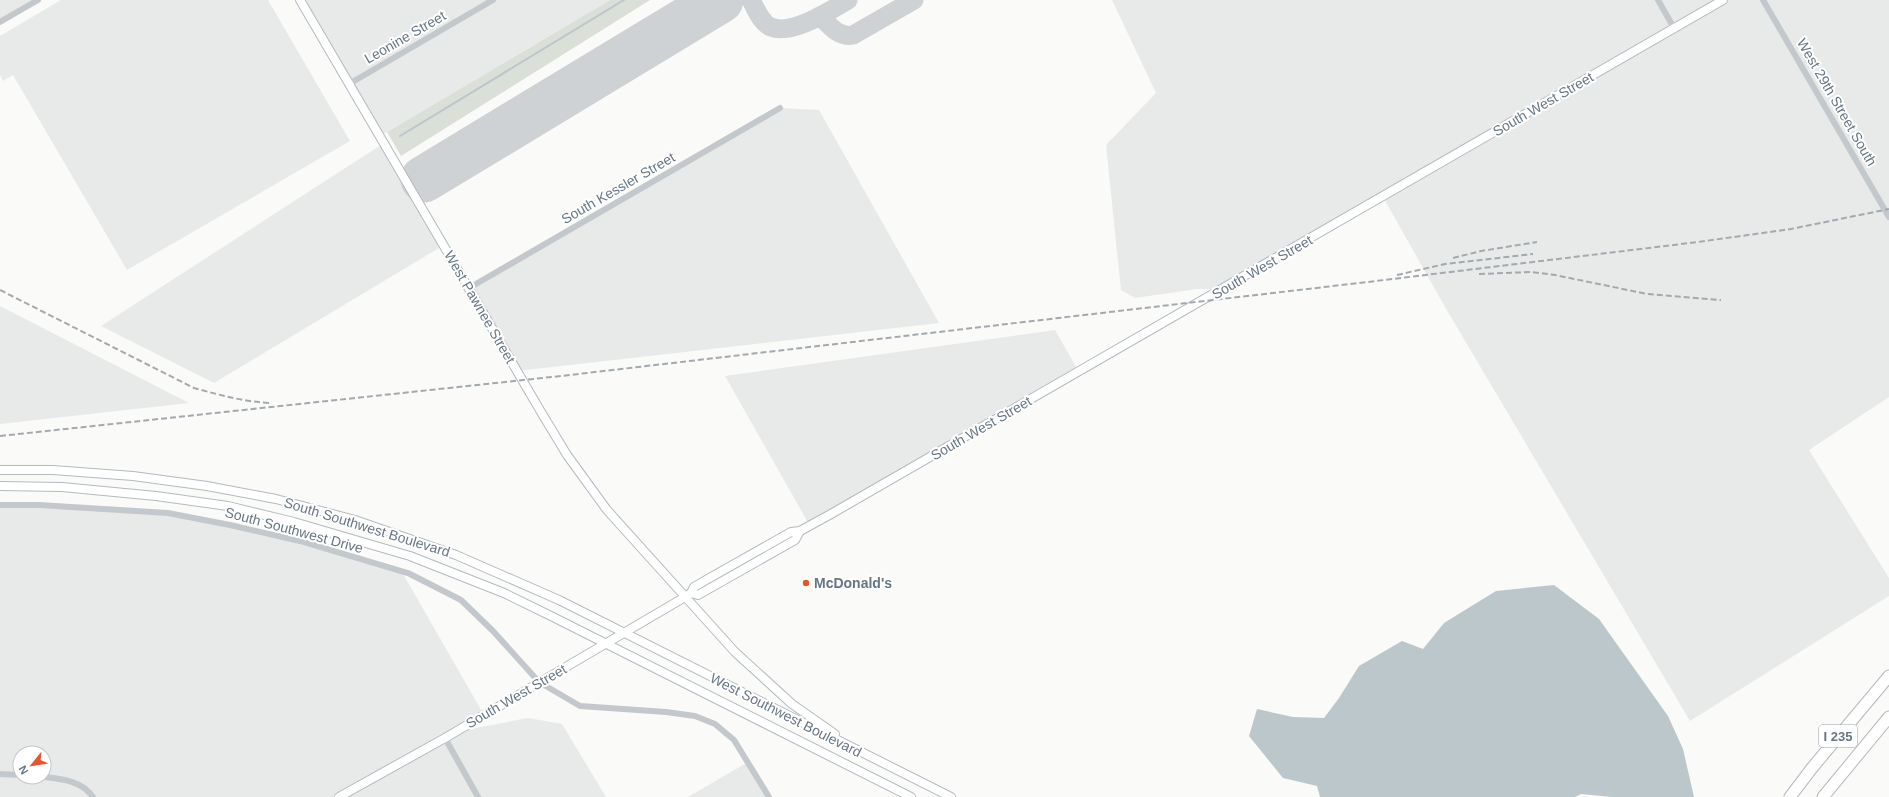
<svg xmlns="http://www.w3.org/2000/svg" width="1889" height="797" font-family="Arial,sans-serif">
<rect width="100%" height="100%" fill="#fafaf8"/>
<g fill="#e8e9e9" fill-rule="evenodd">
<path d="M 0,0 L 33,0 L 0,19 Z"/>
<path d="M 61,0 L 268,0 L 350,141 L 127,270 L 13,75 L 3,81 L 0,75 L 0,36 Z"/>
<path d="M 300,0 L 610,0 L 380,136 Z"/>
<path d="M 1112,0 L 1889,0 L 1889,397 L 1809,450 L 1889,578 L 1889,596 L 1690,721 L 1445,307 L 1383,197 L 1224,289 L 1197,289 L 1135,298 L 1121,290 L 1106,145 L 1156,93 Z"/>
<path d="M 780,108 L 819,110 L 939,323 L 517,371 L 469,288 Z"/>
<path d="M 384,143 L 444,245 L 214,383 L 101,326 Z"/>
<path d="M 0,306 L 189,403 L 0,424 Z"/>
<path d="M 1055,330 L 1079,372 L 810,526 L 725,376 Z"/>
<path d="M 0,505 L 168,513 L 226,524 L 402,572 L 484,715 L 455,732 L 528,718 L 562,724 L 606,797 L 0,797 ZM 20,753 L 44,753 L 44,777 L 20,777 Z"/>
<path d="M 748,762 L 769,797 L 688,797 Z"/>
</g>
<path fill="#dadfd7" d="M 610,0 L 650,0 L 401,156 L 387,132 Z"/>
<path fill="#bbc7cb" d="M 1554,585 L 1599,619 L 1668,716 L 1683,749 L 1694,797 L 1612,797 L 1581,794 L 1575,797 L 1320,797 L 1317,786 L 1283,778 L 1249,736 L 1257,709 L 1293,717 L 1324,718 L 1339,698 L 1359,666 L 1402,641 L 1423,649 L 1444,623 L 1496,591 Z"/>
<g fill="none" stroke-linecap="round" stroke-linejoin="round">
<path stroke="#bbc7cb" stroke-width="2" d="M 400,136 L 624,0"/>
<g stroke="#ced2d4" stroke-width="19">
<path d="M 751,0 C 756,9 761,23 771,27 C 792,36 831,10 848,0"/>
<path d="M 820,16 C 830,26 839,38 853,35 L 914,0"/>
</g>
<path stroke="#ced2d4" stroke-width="47" d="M 424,179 L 720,0"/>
<g stroke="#b3babf" stroke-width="10">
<g id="secondary">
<path d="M 300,0 L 541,412 L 567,455 L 607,510 L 735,652 L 792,704 L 835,734"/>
<path d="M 0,470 L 53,470 L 133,476 L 207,486 L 276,499 L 355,520 L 456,555 L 559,600 L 951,797"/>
<path d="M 0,486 L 62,487 L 156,496 L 228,506 L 294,522 L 410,556 L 504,593 L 551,616 L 911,797"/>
<path d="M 691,593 L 694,587 L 706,580 L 791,532 L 800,531 L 831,514 L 1723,0"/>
<path d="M 339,797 L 445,738 L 685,597 L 691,593 L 698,595 L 795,540 L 800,531"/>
</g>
</g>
<g stroke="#b4b9bd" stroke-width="13">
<g id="highway">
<path d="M 1790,797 L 1812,768 L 1889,676"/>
<path d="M 1823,797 L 1889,717"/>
</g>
</g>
<g stroke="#c3c8cc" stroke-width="6">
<path d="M 1658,0 L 1674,28"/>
<path d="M 1763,0 L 1889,217"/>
<path d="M 0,22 L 38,0"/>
<path d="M 349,84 L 493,0"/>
<path d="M 469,288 L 780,108"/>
<path d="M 0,505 L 39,505 L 168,513 L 230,525 L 304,542 L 408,573 L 461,600 L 493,631 L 539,682 L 580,706 L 666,712 L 695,716 L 715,724 L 734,740 L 769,797"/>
<path d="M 445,738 L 478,797"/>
<path d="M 0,774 L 20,775"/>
<path d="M 44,777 C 62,779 82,781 93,797"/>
</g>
<use href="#secondary" stroke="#fff" stroke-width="8"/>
<use href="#highway" stroke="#fff" stroke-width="11"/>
<g stroke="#a2aab0" stroke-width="2" stroke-dasharray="6 3" stroke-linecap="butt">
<path d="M 1453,258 L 1481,251 L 1537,242"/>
<path d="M 1479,274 L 1531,272 L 1555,275 L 1647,294 L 1721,300"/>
<path d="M 1397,275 L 1445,264 L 1533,254"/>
<path d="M 0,290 L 194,388 C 220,395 244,402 271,403"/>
<path d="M 0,436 L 561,376 L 1376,281 L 1698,242 L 1791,229 L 1889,209"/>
</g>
</g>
<circle fill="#e4572e" stroke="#fff" stroke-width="1.5" cx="806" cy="583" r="4"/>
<g text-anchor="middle" stroke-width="4" stroke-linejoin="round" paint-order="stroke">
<rect fill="#fff" stroke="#939fa8" stroke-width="1" x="1819" y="725" width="38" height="22" rx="3"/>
<g font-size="13" font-weight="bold" fill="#657683">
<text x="1838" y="741">I 235</text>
</g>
<g font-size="14" fill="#657683" stroke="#fff">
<text transform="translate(405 37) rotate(-30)" y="5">Leonine Street</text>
<text transform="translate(1837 102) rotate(60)" y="5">West 29th Street South</text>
<text transform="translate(1543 104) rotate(-30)" y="5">South West Street</text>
<text transform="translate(618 188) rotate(-30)" y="5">South Kessler Street</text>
<text transform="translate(1262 267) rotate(-30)" y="5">South West Street</text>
<text transform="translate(480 307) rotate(60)" y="5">West Pawnee Street</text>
<text transform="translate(981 428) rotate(-30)" y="5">South West Street</text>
<text transform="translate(367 527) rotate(17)" y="5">South Southwest Boulevard</text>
<text transform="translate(294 530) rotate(15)" y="5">South Southwest Drive</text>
<text transform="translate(516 696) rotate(-30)" y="5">South West Street</text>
<text transform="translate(786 715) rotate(27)" y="5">West Southwest Boulevard</text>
</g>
<g font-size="14" font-weight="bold" fill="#657683" stroke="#fff" text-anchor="start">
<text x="814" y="588">McDonald's</text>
</g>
</g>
<g transform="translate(32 765) rotate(240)"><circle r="19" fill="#ffffff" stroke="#c1c8cd"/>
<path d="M0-3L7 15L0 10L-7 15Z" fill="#e4572e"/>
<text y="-6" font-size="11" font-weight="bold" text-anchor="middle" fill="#657683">N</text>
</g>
</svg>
